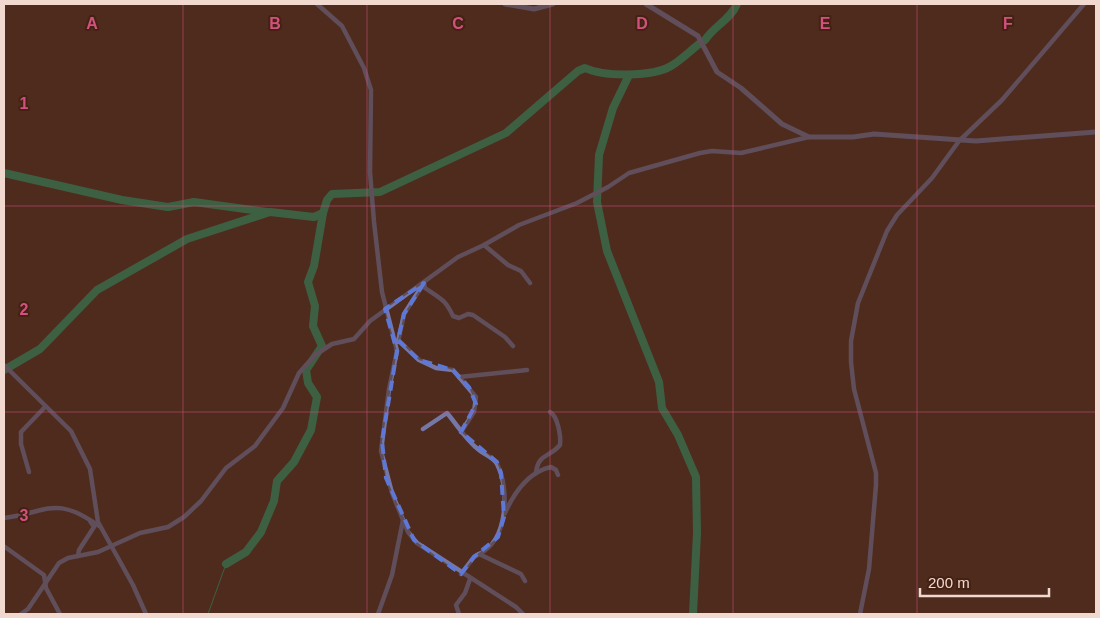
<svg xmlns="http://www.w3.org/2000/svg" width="1100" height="618" font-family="Helvetica,sans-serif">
<rect width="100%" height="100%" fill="#4f2b1d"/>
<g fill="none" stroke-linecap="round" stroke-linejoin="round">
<path stroke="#2a9f6f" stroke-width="1" d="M 208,614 L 226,564"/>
<g stroke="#2a9f6f" stroke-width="8">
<path d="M 705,40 C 714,26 731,19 737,4"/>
<path d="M 629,75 L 613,108 L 599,155 L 597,202 L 607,251 L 659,382 L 662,408 L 678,435 L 696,477 L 697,533 L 693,614"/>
<path d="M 4,173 L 122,200 L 168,207 L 194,202 L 267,212"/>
<path d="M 4,370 L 40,349 L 97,290 L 187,239 L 270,212 L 314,217 L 323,213 L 327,200 L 332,194 L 380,192 L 506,133 L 578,71 L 585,68 C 604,77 653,77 671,66 C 681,60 690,51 699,44"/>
<path d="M 226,564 L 246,552 L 261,532 L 274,501 L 277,481 L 294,462 L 311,430 L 317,397 L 308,383 L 306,370 L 322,346 L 313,326 L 315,306 L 308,282 L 314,266 L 323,213"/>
</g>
<g stroke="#7578a7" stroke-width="4.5">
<path d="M 317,4 L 342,26 L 364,68 L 371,90 L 370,172 L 374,222 L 382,292 L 397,351 L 389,389 L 381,451 L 392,493 L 408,532 L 417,543 L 516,607 L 523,614"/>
<path d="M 484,245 L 508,265 L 521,271 L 530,283"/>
<path d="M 424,283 L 425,288 C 441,299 445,299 453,316 L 459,318 L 468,314 L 473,315 L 505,337 L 513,346"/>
<path d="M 398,340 L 419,360 L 436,368 L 453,370 L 476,397 L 474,412 L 461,432"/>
<path d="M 398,342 L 404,314 L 422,286"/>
<path d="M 4,365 L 71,431 L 90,469 L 98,522 L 133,585 L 146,614"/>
<path d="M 459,377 L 527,370"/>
<path d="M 423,429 L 447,413 C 458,426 466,440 479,450 C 485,455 494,458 497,464 C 510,489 508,541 479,554"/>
<path d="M 29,472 L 21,444 L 21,432 L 45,407"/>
<path d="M 536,472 C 539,453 549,458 560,445 C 561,437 558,416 550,412"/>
<path d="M 505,513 C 514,493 528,472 551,467 L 556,470 L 558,475"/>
<path d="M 4,518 C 49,512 55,495 99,526"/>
<path d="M 5,547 L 44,575 L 46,588 L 60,614"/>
<path d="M 78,556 L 79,550 L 94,527 L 90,521"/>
<path d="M 461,574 L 474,557 L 479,554 L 521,574 L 525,581"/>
<path d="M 21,614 L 28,609 L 59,563 L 68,558 L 98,552 L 140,533 L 168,527 L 184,517 L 201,501 L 226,468 L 255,446 L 283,408 L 299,373 L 315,355 L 332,344 L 354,339 L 370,321 L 458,257 L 484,245 L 519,225 L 577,203 L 608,187 L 629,173 L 700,153 L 712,151 L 741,153 L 809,137"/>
<path d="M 378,614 L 392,575 L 403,520"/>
<path d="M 459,614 L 456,605 L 465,593 L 470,579"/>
<path d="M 860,614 L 869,569 L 876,485 L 876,473 L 854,389 L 851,362 L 851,341 L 858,303 L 887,231 L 897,215 L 932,178 L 959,141 L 1002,100 L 1084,4"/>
</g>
<g stroke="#7578a7" stroke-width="5">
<path d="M 505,4 L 534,9 L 553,4"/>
<path d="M 646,4 L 698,36 L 717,72 L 741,88 L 782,124 L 809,137 L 853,137 L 874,134 L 976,141 L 1096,132"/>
</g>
</g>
<path d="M0 0H1100V618H0ZM 424,283 L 404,314 L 398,340 L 419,360 L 453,370 L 469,387 L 476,404 L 461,432 L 497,462 L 501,473 L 504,517 L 498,537 L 474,557 L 461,574 L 414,540 L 386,478 L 382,441 L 397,351 L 385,309 Z" fill="#4f2b1d" fill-opacity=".55" fill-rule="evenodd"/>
<path fill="none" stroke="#5d78d6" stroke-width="4" stroke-dasharray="10 6" stroke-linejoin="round" d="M 424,283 L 404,314 L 398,340 L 419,360 L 453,370 L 469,387 L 476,404 L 461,432 L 497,462 L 501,473 L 504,517 L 498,537 L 474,557 L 461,574 L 414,540 L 386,478 L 382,441 L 397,351 L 385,309 Z"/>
<path fill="none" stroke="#d0527e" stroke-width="1" stroke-opacity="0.55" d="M 183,4 L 183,614M 367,4 L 367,614M 550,4 L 550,614M 733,4 L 733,614M 917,4 L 917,614M 4,206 L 1096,206M 4,412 L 1096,412"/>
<g font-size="16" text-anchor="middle" font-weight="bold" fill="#d0527e" stroke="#442113" stroke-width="4" stroke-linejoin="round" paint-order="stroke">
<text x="92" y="29">A</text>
<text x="275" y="29">B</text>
<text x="458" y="29">C</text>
<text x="642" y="29">D</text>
<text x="825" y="29">E</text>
<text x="1008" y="29">F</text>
<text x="24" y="109">1</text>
<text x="24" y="315">2</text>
<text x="24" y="521">3</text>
</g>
<rect width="1100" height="618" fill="none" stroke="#f1d9d0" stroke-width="10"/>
<path d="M920 588v8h129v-8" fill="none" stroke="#f1d9d0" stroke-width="2.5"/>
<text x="928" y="588" font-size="15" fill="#f1d9d0" stroke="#442113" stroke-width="4" paint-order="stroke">200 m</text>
</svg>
